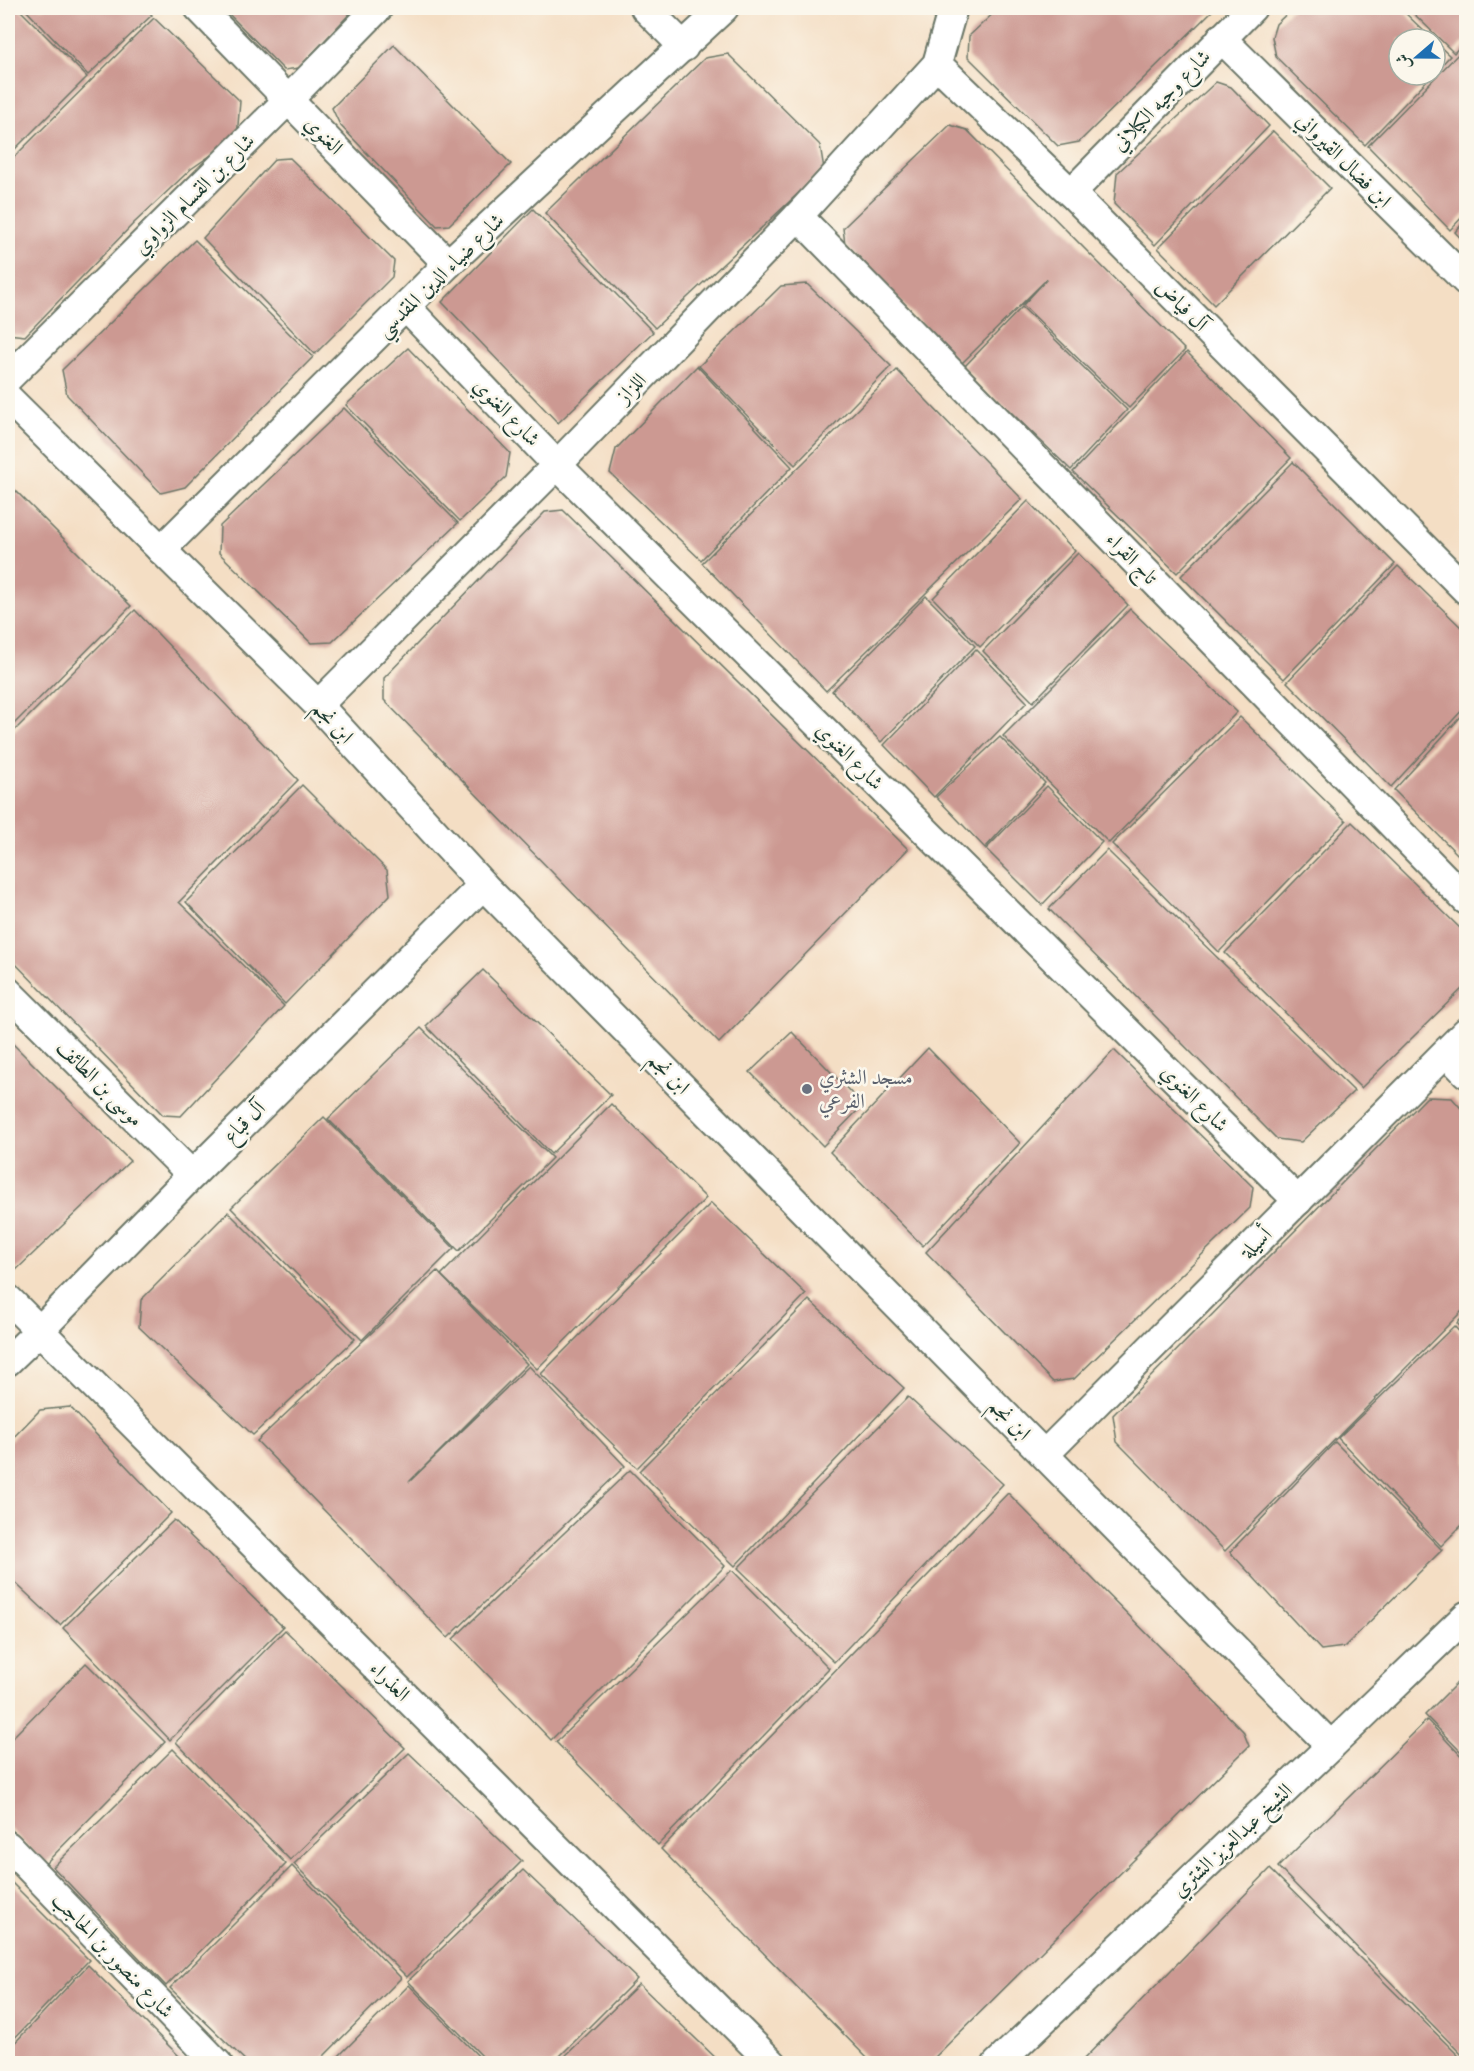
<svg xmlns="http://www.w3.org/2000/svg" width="1474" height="2071" font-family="'Gentium Book Plus',Amiri,serif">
<rect width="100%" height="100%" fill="#fbf7ec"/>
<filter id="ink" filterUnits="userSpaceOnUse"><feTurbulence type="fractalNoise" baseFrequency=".0167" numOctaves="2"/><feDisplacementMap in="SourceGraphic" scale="12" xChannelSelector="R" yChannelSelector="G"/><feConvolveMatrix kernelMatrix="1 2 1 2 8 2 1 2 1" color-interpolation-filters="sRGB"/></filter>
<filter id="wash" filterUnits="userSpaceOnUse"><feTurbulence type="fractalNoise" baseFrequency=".008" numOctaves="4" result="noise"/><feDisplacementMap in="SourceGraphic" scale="24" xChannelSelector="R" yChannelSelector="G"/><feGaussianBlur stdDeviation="1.35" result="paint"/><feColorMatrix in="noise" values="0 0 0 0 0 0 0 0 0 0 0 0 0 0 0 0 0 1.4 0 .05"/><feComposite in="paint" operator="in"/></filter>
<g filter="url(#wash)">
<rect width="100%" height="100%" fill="#f4dec4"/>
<g id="blocks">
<g fill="#cc9992">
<path d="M 8,8 L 18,8 L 87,77 L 8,156 Z"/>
<path d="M 24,8 L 144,8 L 152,15 L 88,75 Z"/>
<path d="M 223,8 L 355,8 L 299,68 L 284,70 Z"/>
<path d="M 999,8 L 1215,8 L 1079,142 L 1058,146 L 968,57 L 969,36 Z"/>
<path d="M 1293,8 L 1400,8 L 1432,39 L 1399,39 L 1399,75 L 1432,75 L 1365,145 L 1276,57 L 1272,37 L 1276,24 Z"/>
<path d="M 1408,8 L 1466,8 L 1466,40 L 1454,53 Z"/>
<path d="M 154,18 L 240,101 L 237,137 L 191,169 L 134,223 L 25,336 L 8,334 L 8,163 Z"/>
<path d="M 1435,42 L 1450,56 L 1435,72 Z"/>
<path d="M 394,45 L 511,164 L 449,225 L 437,226 L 340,125 L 332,108 Z"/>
<path d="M 1466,46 L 1466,213 L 1450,230 L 1368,146 Z"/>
<path d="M 728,54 L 820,145 L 824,169 L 655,328 L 545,213 L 705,58 Z"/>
<path d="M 1216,82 L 1231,87 L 1269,126 L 1155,245 L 1114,204 L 1117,173 Z"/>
<path d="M 950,125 L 967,130 L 1185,350 L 1129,408 L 1023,305 L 1047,279 L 961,364 L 845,244 L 843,228 Z"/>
<path d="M 1273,131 L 1330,188 L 1214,305 L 1158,248 Z"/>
<path d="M 290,158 L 394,261 L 392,277 L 315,354 L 203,238 L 275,159 Z"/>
<path d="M 533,209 L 653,332 L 558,423 L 442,302 Z"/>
<path d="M 1466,220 L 1466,244 L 1455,232 Z"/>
<path d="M 195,240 L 313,357 L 185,487 L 161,493 L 67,395 L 62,370 Z"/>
<path d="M 807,284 L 891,366 L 795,465 L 699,366 L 781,286 Z"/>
<path d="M 1022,307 L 1127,410 L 1071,470 L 964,367 Z"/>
<path d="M 408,348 L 510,453 L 506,477 L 460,521 L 346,405 Z"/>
<path d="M 1187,352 L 1291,458 L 1177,573 L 1073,472 Z"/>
<path d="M 697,366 L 792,467 L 701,560 L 610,473 L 616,449 Z"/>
<path d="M 897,370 L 1022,499 L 826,691 L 702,563 Z"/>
<path d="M 344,408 L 458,523 L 332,642 L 311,643 L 219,553 L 220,526 Z"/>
<path d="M 1293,462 L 1395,564 L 1284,679 L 1181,576 Z"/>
<path d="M 8,483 L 131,606 L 8,730 Z"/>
<path d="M 1028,501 L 1075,551 L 980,647 L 933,598 Z"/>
<path d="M 563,510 L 908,849 L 719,1043 L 384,700 L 384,678 L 545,512 Z"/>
<path d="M 1078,553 L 1128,605 L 1033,702 L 983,651 Z"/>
<path d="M 1398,566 L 1466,632 L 1466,706 L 1391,787 L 1287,682 Z"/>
<path d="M 926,596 L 975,646 L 881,742 L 832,691 Z"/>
<path d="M 1130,609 L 1237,712 L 1109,843 L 1003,736 Z"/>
<path d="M 135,610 L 298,780 L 179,902 L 284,1006 L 181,1116 L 163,1115 L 8,956 L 8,737 Z"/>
<path d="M 976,649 L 1027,702 L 934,797 L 884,745 Z"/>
<path d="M 1466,711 L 1466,863 L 1394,790 Z"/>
<path d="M 1240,717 L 1346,821 L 1219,952 L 1112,844 Z"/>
<path d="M 1000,737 L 1045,783 L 985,848 L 936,797 Z"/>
<path d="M 302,785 L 387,870 L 390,895 L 285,1004 L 186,902 Z"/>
<path d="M 1047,786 L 1102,842 L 1042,905 L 986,849 Z"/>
<path d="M 1352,822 L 1466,934 L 1466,985 L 1361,1088 L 1225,953 Z"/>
<path d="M 1107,850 L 1354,1091 L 1301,1142 L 1277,1139 L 1049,909 Z"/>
<path d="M 483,970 L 611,1095 L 551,1154 L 426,1026 Z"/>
<path d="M 421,1028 L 552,1158 L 459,1251 L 328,1119 Z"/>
<path d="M 792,1032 L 863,1105 L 823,1146 L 750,1072 Z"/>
<path d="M 8,1039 L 130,1161 L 14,1272 L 8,1265 Z"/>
<path d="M 928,1048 L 1020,1143 L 923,1246 L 830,1152 Z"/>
<path d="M 1114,1050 L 1253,1187 L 1250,1208 L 1074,1379 L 1053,1382 L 926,1252 Z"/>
<path d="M 1427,1097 L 1452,1098 L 1466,1114 L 1466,1307 L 1225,1551 L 1117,1442 L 1113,1415 Z"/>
<path d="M 611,1104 L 706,1198 L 537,1369 L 441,1275 Z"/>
<path d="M 324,1117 L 454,1248 L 362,1340 L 231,1208 Z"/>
<path d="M 711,1203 L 806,1294 L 637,1468 L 541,1374 Z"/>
<path d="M 228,1212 L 355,1339 L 253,1435 L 139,1327 L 141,1300 Z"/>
<path d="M 437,1271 L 527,1364 L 409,1482 L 529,1366 L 625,1466 L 448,1638 L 257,1441 Z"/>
<path d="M 809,1300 L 904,1388 L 735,1566 L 639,1471 Z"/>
<path d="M 1466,1314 L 1466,1333 L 1457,1323 Z"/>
<path d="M 1454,1326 L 1466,1339 L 1466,1521 L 1441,1546 L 1338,1438 Z"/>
<path d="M 908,1397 L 1003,1484 L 834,1662 L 738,1568 Z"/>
<path d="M 70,1407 L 171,1513 L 60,1625 L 8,1576 L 8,1443 L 40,1410 Z"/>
<path d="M 1335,1442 L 1442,1550 L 1344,1647 L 1321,1650 L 1230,1552 Z"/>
<path d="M 630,1470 L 725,1566 L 551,1740 L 453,1639 Z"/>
<path d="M 1008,1493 L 1243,1731 L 1249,1746 L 928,2064 L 873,2064 L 661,1849 Z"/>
<path d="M 174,1520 L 283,1627 L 170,1740 L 63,1628 Z"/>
<path d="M 732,1570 L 829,1668 L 658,1845 L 556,1742 Z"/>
<path d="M 285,1630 L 405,1748 L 290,1860 L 176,1742 Z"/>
<path d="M 86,1663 L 165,1742 L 45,1864 L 8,1826 L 8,1742 Z"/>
<path d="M 1466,1674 L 1466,1757 L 1425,1715 Z"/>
<path d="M 1427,1720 L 1466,1761 L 1466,2059 L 1278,1867 Z"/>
<path d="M 173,1749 L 286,1864 L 166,1986 L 53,1867 Z"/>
<path d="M 409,1753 L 522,1861 L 407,1977 L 294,1864 Z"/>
<path d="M 292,1866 L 401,1978 L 316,2064 L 249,2064 L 170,1988 Z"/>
<path d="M 1270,1869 L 1466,2063 L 1466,2064 L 1079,2064 Z"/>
<path d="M 523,1870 L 637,1979 L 552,2064 L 490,2064 L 408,1981 Z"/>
<path d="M 8,1879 L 89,1960 L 8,2045 Z"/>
<path d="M 88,1965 L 187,2064 L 8,2064 L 8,2050 Z"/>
<path d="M 639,1984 L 722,2064 L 557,2064 Z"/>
<path d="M 409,1985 L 486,2064 L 331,2064 Z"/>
</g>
</g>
</g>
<g filter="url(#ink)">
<use href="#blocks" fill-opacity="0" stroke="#6a7566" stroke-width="1.5"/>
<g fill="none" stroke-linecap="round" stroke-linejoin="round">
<g stroke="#6a7566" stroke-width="32">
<g id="street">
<path d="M 199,8 L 448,264"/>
<path d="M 645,8 L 684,47"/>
<path d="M 1221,38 L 1466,281"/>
<path d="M 937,64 L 1071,193 L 1466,590"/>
<path d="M 1071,193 L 1252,8"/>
<path d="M 798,216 L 1466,900"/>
<path d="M 406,307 L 557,465 L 1298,1201"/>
<path d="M 8,378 L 289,99 L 378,8"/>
<path d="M 8,398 L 318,705 L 483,885 L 1331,1746"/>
<path d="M 161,550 L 448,264 L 724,8"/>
<path d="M 318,705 L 557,465 L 798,216 L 937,64 L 953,8"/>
<path d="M 8,992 L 192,1175"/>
<path d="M 1447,1053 L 1466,1073"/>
<path d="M 8,1299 L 773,2064"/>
<path d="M 8,1361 L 39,1331 L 192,1175 L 483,885"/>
<path d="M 1045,1454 L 1466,1032"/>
<path d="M 8,1846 L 218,2064"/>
<path d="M 997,2064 L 1331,1746 L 1466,1616"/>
</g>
</g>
<use href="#street" stroke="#fff" stroke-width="28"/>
</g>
</g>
<circle fill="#6b7280" stroke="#fbf7ec" stroke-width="2" cx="807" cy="1089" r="6"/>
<g text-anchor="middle" stroke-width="5" stroke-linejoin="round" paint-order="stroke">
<g font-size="21" fill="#1f3d34" stroke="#fbf7ec">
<text transform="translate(1161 100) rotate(-46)" y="7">شارع وجيه الكيلاني</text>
<text transform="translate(324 135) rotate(46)" y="7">الغنوي</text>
<text transform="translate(1344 160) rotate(45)" y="7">ابن فضال القيرواني</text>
<text transform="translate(194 194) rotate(-45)" y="7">شارع بن القسام الزواوي</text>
<text transform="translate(440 275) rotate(-44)" y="7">شارع ضياء الدين المقدسي</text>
<text transform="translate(1182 305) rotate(45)" y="7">آل فياض</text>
<text transform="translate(631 388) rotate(-46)" y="7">اللزاز</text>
<text transform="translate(507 412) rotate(46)" y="7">شارع الغنوي</text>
<text transform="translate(1132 558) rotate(46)" y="7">تاج القراء</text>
<text transform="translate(333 722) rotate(47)" y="7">ابن نجم</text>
<text transform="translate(850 756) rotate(45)" y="7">شارع الغنوي</text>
<text transform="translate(669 1073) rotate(45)" y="7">ابن نجم</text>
<text transform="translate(100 1083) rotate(45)" y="7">موسى بن الطائف</text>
<text transform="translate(1195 1098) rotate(45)" y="7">شارع الغنوي</text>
<text transform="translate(244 1122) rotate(-45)" y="7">آل قباع</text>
<text transform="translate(1256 1243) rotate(-45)" y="7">أسيلة</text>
<text transform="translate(1010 1419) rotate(45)" y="7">ابن نجم</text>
<text transform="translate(390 1681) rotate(45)" y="7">العذراء</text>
<text transform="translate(1232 1840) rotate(-43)" y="7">الشيخ عبدالعزيز الشتري</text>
<text transform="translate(113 1955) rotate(46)" y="7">شارع منصور بن الحاجب</text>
</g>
<g font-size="21" fill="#5b616d" stroke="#fbf7ec" text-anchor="start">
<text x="819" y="1084">مسجد الشثري<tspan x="819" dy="24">الفرعي</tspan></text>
</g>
</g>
<rect width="1474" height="2071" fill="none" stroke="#fbf7ec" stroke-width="30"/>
<g transform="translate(1417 57) rotate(250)"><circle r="28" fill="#fbf7ec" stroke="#a3ada2" stroke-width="1.5"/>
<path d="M0-4.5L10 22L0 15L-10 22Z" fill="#1f6fb2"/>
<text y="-9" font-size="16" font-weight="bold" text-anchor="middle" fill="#1f3d34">ش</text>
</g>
</svg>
